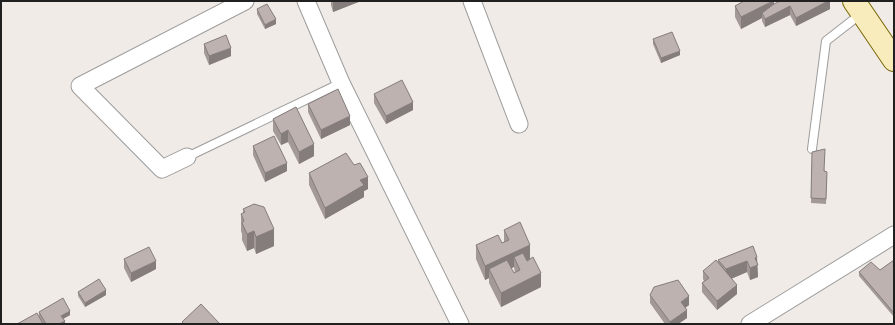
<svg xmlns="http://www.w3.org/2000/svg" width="895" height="325" font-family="'Fira Sans Condensed',sans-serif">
<rect width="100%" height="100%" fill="#f0ebe7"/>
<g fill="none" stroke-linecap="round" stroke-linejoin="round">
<g stroke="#9d9d9d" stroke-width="10">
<g id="lane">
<path d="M 812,149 L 826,41 L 862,13"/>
<path d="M 187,157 L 341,83"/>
</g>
</g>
<g stroke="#9d9d9d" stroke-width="19">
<g id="street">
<path d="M 306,1 L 341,83 L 460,324"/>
<path d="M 472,1 L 519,124"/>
<path d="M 187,157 L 162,169 L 80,86 L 245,1"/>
<path d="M 750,324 L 894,235"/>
</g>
</g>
<g stroke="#786706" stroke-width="24">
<path id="secondary" d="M 854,1 L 894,60"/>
</g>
<use href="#lane" stroke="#fff" stroke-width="8"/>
<use href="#street" stroke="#fff" stroke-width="17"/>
<use href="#secondary" stroke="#f9ecbc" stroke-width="22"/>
</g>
<g fill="#a39997" fill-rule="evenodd">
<path d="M 331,1 L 361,1 L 333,12 L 331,5 Z"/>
<path d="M 774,1 L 774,4 L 830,1 L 830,9 L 796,26 L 790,15 L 765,27 L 762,21 L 762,18 L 741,29 L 735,17 L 735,6 Z"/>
<path d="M 257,9 L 276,24 L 265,29 L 257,14 Z"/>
<path d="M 653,39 L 680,55 L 661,63 L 653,44 Z"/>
<path d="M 204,44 L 231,56 L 209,65 L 204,53 Z"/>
<path d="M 374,94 L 413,110 L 386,124 L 374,103 Z"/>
<path d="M 308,104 L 350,125 L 321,139 L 308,112 Z"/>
<path d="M 296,107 L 314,156 L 299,164 L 288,142 L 281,145 L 273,131 L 273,119 Z"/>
<path d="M 253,146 L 287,171 L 265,182 L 253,155 Z"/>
<path d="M 812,152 L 825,171 L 827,172 L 826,204 L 811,203 Z"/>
<path d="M 309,173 L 368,189 L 364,191 L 364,197 L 325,219 L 309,185 Z"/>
<path d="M 243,209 L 274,246 L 256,254 L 254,248 L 247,251 L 242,240 L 242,234 L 241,231 L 241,214 L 243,213 Z"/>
<path d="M 504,230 L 530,259 L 541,287 L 501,307 L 489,283 L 489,278 L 485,280 L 476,259 L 476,245 L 502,243 L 504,242 ZM 514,267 L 515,273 L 514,273 L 511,268 Z"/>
<path d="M 753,246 L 757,264 L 758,277 L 750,280 L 747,272 L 731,279 L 737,294 L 717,310 L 702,292 L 702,283 L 704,281 L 703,279 L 703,271 L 718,263 L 718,260 Z"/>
<path d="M 124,259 L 156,269 L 131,282 L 124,268 Z"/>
<path d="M 894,260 L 894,317 L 859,276 L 859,272 L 880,270 Z"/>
<path d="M 78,292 L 106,295 L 85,307 L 78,296 Z"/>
<path d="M 650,295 L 689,305 L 685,308 L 687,318 L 678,324 L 665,324 L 650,303 Z"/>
<path d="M 39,312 L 70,315 L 63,319 L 65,324 L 43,324 L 39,317 Z"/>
</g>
<g fill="#847d7b">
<path d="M 333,1 L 361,1 L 333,12 Z"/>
<path d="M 773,1 L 774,1 L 774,12 L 762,13 L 762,18 L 741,29 L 741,17 Z"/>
<path d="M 828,1 L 830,1 L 830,9 L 796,26 L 796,18 Z"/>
<path d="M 790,6 L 790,15 L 765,27 L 765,19 Z"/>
<path d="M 276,19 L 276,24 L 265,29 L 265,25 Z"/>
<path d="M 231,48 L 231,56 L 209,65 L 209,56 Z"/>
<path d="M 680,51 L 680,55 L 661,63 L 661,58 Z"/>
<path d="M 413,102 L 413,110 L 386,124 L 386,116 Z"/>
<path d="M 350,116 L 350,125 L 321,139 L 321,130 Z"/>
<path d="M 288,130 L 288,142 L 281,145 L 281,134 Z"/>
<path d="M 314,144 L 314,156 L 299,164 L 299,152 Z"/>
<path d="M 287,163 L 287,171 L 265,182 L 265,173 Z"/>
<path d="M 368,177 L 368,189 L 364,191 L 364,197 L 325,219 L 325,208 L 360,180 Z"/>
<path d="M 274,229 L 274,246 L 256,254 L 256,237 Z"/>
<path d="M 254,231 L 254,248 L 247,251 L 247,234 Z"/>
<path d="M 530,245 L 530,259 L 518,265 L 514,257 L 514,267 L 493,277 L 489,269 L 489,278 L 485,280 L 485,266 Z"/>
<path d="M 757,257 L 758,277 L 750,280 L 750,268 L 755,258 Z"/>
<path d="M 156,261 L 156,269 L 131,282 L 131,273 Z"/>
<path d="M 747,261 L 747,272 L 726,281 L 726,269 Z"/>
<path d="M 541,273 L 541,287 L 501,307 L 501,293 Z"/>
<path d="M 737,285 L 737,294 L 717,310 L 717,301 Z"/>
<path d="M 106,290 L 106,295 L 85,307 L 85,303 Z"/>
<path d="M 689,296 L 689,305 L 681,311 L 681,302 Z"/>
<path d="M 687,310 L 687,318 L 678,324 L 670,324 L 670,322 Z"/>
<path d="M 70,311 L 70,315 L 61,320 L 61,316 Z"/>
<path d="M 65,321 L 65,324 L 59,324 Z"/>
</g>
<g fill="#bdb2b0" stroke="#847d7b">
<path d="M 744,1 L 773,1 L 741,17 L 735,6 Z"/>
<path d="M 780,1 L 828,1 L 796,18 L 790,6 L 765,19 L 762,13 L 774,4 Z"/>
<path d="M 267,4 L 276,19 L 265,25 L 257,9 Z"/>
<path d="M 672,32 L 680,51 L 661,58 L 653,39 Z"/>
<path d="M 226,35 L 231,48 L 209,56 L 204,44 Z"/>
<path d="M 402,80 L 413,102 L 386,116 L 374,94 Z"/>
<path d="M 338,89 L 350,116 L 321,130 L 308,104 Z"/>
<path d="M 296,107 L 314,144 L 299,152 L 288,130 L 281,134 L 273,119 Z"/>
<path d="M 274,136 L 287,163 L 265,173 L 253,146 Z"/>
<path d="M 825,149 L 824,171 L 827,172 L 826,199 L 811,198 L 812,152 Z"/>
<path d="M 346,153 L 354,165 L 360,163 L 368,177 L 360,180 L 364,185 L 325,208 L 309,173 Z"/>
<path d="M 254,204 L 264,207 L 274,229 L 256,237 L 254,231 L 247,234 L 242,223 L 244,221 L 241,214 L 245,212 L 243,209 Z"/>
<path d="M 520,222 L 530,245 L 485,266 L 476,245 L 498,235 L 502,243 L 509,240 L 504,230 Z"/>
<path d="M 753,246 L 757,257 L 755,258 L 758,265 L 750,268 L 747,261 L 726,269 L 718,260 Z"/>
<path d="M 149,247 L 156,261 L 131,273 L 124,259 Z"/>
<path d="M 523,253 L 527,261 L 533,257 L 541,273 L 501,293 L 489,269 L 507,260 L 514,273 L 520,270 L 514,257 Z"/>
<path d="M 716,260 L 737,285 L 717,301 L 702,283 L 709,278 L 703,271 Z"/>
<path d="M 894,260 L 894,313 L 859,272 L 871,262 L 880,270 Z"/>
<path d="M 99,279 L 106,290 L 85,303 L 78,292 Z"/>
<path d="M 678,280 L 689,296 L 681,302 L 687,310 L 670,322 L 650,295 L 654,287 Z"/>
<path d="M 63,298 L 70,311 L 61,316 L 65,321 L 59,324 L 46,324 L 39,312 Z"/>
<path d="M 201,304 L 220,324 L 184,324 L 182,322 Z"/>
<path d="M 37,313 L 43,324 L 17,324 Z"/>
</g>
<rect width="895" height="325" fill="none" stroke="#202020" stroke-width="4"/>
</svg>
